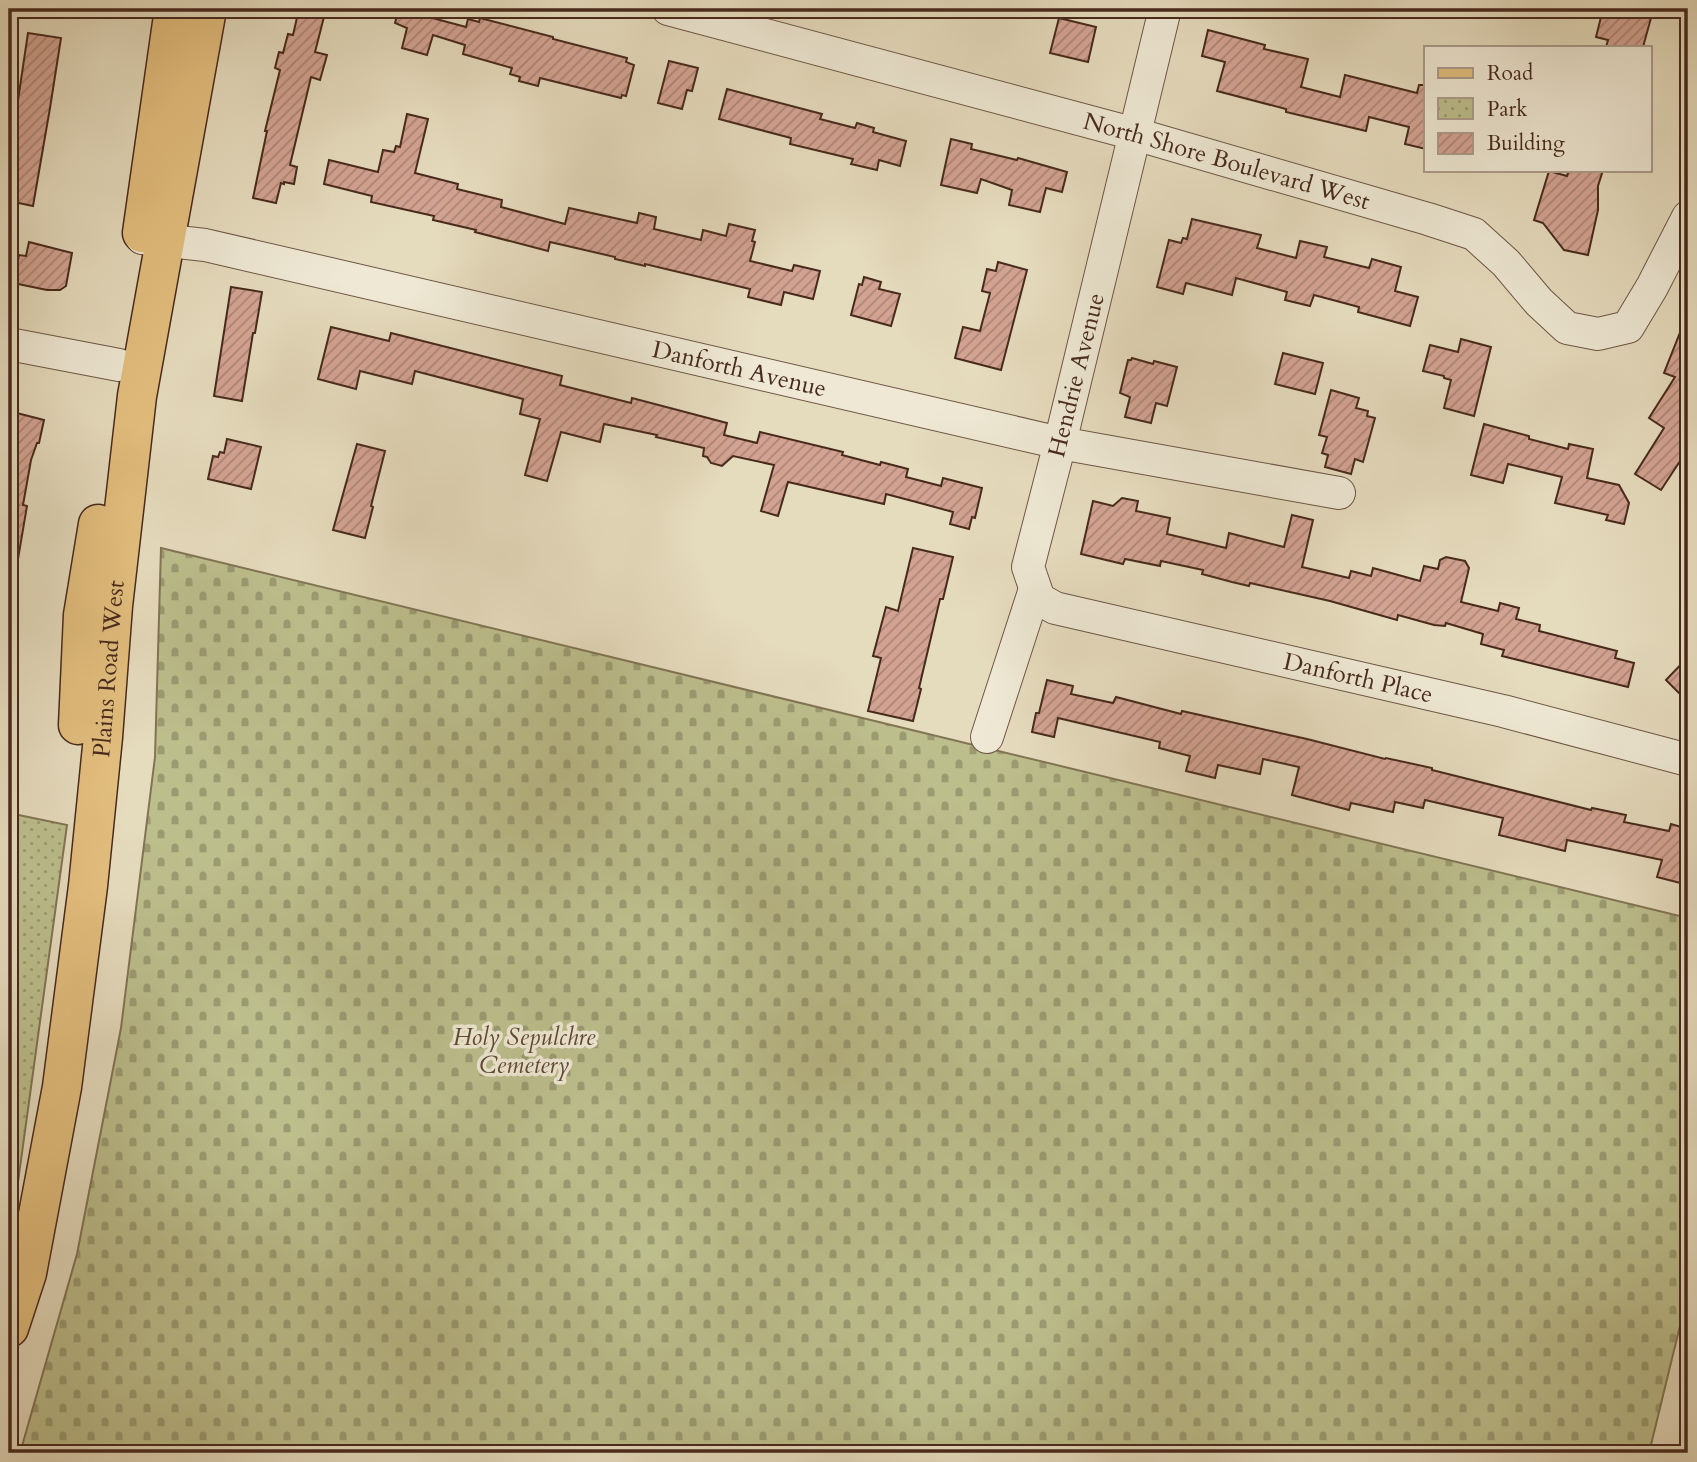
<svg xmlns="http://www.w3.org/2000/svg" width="1697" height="1462" font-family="Cardo,serif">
<defs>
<pattern id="cemetery-stones" width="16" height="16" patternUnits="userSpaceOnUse" patternTransform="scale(1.75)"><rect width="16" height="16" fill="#bcbe8c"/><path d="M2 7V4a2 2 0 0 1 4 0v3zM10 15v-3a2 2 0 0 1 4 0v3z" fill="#9b9b72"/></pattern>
<pattern id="park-dots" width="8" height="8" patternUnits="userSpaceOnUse" patternTransform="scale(1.75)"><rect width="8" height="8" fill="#bcbe8c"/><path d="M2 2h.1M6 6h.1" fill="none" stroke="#9b9b72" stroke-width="1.8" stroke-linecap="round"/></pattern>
<pattern id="building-hatch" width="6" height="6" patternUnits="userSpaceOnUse" patternTransform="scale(1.75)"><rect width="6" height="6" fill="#d3a392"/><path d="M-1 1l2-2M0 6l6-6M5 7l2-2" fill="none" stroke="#ad8577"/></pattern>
</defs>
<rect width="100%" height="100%" fill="#e5dbbd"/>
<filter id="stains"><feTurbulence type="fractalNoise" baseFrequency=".00286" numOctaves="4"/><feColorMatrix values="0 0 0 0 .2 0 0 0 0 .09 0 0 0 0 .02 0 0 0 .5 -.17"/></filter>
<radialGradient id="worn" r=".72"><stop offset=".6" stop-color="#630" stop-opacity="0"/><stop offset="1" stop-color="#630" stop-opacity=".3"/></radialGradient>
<path fill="url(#cemetery-stones)" stroke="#827454" stroke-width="2" d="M 161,548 L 1688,918 L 1688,1293 L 1649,1453 L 20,1453 L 77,1254 L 121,1028 L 155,757 Z"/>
<path fill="url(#park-dots)" stroke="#827454" stroke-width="2" d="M 9,813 L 67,825 L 18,1182 L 9,1208 Z"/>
<g fill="url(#building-hatch)" stroke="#482a1d" stroke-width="2">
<path d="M 299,9 L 326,9 L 315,52 L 327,55 L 320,80 L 311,77 L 290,165 L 297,167 L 294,184 L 284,182 L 284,184 L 281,183 L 276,203 L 253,198 L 267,131 L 265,131 L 280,70 L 275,68 L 279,52 L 283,53 L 288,34 L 293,35 Z"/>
<path d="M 399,9 L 466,27 L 468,19 L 479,22 L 480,18 L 553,37 L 553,39 L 627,58 L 626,62 L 634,65 L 626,96 L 622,95 L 621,98 L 540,78 L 538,86 L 519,81 L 520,77 L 510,74 L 512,68 L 463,54 L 465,45 L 433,35 L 427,55 L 402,48 L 407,28 L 395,23 Z"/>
<path d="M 1603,9 L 1617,9 L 1651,18 L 1643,47 L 1606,47 L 1608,40 L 1596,37 Z"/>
<path d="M 1059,18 L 1096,27 L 1088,62 L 1050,53 Z"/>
<path d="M 1208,30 L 1265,45 L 1264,49 L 1308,59 L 1301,87 L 1340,97 L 1345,75 L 1417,93 L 1419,85 L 1426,85 L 1426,149 L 1405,144 L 1409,127 L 1369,117 L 1366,131 L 1286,112 L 1286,109 L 1217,91 L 1225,62 L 1202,56 Z"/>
<path d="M 28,33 L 61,38 L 50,108 L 33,206 L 9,201 L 9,150 L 14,127 Z"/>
<path d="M 669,61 L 698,68 L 692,91 L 687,90 L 682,109 L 658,103 Z"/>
<path d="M 727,89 L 822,114 L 820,119 L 855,128 L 857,123 L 874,128 L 873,132 L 906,141 L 900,166 L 879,160 L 877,170 L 851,164 L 853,159 L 790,144 L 791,138 L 719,119 Z"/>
<path d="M 407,114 L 428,119 L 415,173 L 458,184 L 457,189 L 502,200 L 501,207 L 565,224 L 569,208 L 637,223 L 639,213 L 656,217 L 654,229 L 701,240 L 703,230 L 726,236 L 729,224 L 755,230 L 752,241 L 755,242 L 750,261 L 792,271 L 794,265 L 820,271 L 813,299 L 784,292 L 781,305 L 748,297 L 750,289 L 645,264 L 645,266 L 615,259 L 615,257 L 550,242 L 548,251 L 475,232 L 476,230 L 433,220 L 434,216 L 371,202 L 372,196 L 324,184 L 329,160 L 378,172 L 383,150 L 394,152 L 396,146 L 400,147 Z"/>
<path d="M 951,139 L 972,144 L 971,149 L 1017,160 L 1018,158 L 1067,172 L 1062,192 L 1046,188 L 1040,212 L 1009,205 L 1012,190 L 981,179 L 977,193 L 941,185 Z"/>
<path d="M 1569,170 L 1603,170 L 1598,186 L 1598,210 L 1588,255 L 1564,250 L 1543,223 L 1534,220 L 1549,171 L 1567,176 Z"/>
<path d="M 1192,219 L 1261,235 L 1257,248 L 1296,258 L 1300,241 L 1327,247 L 1324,257 L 1369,268 L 1372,259 L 1401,267 L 1395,291 L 1418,297 L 1410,326 L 1358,312 L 1359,307 L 1314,295 L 1310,306 L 1285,300 L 1287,292 L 1236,278 L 1232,295 L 1186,283 L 1183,294 L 1157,287 L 1169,240 L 1181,243 L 1183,238 L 1187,239 Z"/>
<path d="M 29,242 L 72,253 L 66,286 L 60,290 L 47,290 L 13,283 L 19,255 L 26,256 Z"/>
<path d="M 998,262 L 1027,270 L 1001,370 L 955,358 L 963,327 L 980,331 L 990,293 L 982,291 L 987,269 L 996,271 Z"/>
<path d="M 864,277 L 881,282 L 879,289 L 900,294 L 891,326 L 851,315 L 859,284 L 862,285 Z"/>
<path d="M 231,287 L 262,292 L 255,333 L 253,333 L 242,401 L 214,396 Z"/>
<path d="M 1687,315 L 1688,316 L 1688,449 L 1661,490 L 1635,474 L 1664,428 L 1649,418 L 1675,377 L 1664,373 Z"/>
<path d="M 331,327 L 389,341 L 391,333 L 562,376 L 560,385 L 631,403 L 632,398 L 727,423 L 724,435 L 757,443 L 760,432 L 843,452 L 842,455 L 880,465 L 881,462 L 908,469 L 906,477 L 941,486 L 943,478 L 982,488 L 975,518 L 972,517 L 969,529 L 950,524 L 953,512 L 920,503 L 886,494 L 884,504 L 788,482 L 778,516 L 761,511 L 774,465 L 733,456 L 722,466 L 711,463 L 707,457 L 703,456 L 704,448 L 656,437 L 657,435 L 604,424 L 600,442 L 561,432 L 547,481 L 525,475 L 540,419 L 520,414 L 523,399 L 415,371 L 412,384 L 360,371 L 356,389 L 318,379 Z"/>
<path d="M 1461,339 L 1491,347 L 1474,416 L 1444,408 L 1451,380 L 1444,378 L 1444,376 L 1423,371 L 1430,345 L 1458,352 Z"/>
<path d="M 1283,353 L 1323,363 L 1315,394 L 1275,384 Z"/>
<path d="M 1132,358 L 1153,364 L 1154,361 L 1177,367 L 1167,406 L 1156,403 L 1151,423 L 1125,417 L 1130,397 L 1120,393 L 1128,360 L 1131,360 Z"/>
<path d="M 1331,390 L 1359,398 L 1356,408 L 1368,411 L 1367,416 L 1375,418 L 1363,462 L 1355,459 L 1351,474 L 1325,467 L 1328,455 L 1322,453 L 1327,437 L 1319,435 Z"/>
<path d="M 9,411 L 44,420 L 39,443 L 37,443 L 31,460 L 23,505 L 27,506 L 18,559 L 9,558 Z"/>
<path d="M 1484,424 L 1529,436 L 1529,439 L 1568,449 L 1569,444 L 1593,449 L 1587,478 L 1619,485 L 1629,503 L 1624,524 L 1606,520 L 1608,515 L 1555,503 L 1562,477 L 1508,464 L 1503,483 L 1471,475 Z"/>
<path d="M 227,439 L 261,447 L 251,489 L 208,479 L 213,456 L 218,457 L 220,452 L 224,453 Z"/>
<path d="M 357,444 L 385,451 L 371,506 L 373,507 L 365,538 L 333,530 Z"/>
<path d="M 1122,498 L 1138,501 L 1136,511 L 1170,518 L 1167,534 L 1226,548 L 1229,533 L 1284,547 L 1292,515 L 1313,520 L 1302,567 L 1349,578 L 1351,571 L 1371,576 L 1373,568 L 1420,581 L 1424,566 L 1438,569 L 1440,560 L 1446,557 L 1465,561 L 1469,568 L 1461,602 L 1498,611 L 1500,603 L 1519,608 L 1516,619 L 1540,625 L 1539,631 L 1617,651 L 1615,658 L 1634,663 L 1628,687 L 1502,656 L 1504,650 L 1481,644 L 1483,634 L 1446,623 L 1445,626 L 1434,625 L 1398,615 L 1397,620 L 1330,601 L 1250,583 L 1249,586 L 1232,582 L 1202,574 L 1203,570 L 1161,561 L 1160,566 L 1125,559 L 1123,564 L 1081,554 L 1093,501 L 1113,506 Z"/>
<path d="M 913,548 L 953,557 L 943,599 L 940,599 L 919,688 L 921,689 L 913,721 L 868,711 L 881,658 L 873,656 L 886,607 L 898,611 Z"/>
<path d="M 1688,657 L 1688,702 L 1666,680 Z"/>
<path d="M 1047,680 L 1073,686 L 1071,694 L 1113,703 L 1116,697 L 1181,714 L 1182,711 L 1307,739 L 1385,759 L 1386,758 L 1432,768 L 1432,770 L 1591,810 L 1592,808 L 1626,815 L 1624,822 L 1669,831 L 1671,824 L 1688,829 L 1688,885 L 1657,877 L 1662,860 L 1567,840 L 1565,851 L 1499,835 L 1503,818 L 1425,800 L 1423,808 L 1395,802 L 1393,812 L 1351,803 L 1349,810 L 1292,795 L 1299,767 L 1263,759 L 1260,774 L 1218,765 L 1215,778 L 1186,771 L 1190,756 L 1159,748 L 1160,742 L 1058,718 L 1054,737 L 1032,732 L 1036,713 L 1039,713 Z"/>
</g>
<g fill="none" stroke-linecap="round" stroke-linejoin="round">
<g stroke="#6f5645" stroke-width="34">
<g id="minor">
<path id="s1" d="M 668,9 L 1135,134 L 1428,219 L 1474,234 L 1506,263 L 1539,302 L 1567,328 L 1598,334 L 1628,327 L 1652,287 L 1688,217"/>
<path id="s2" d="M 1165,9 L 1060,443 L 1028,567 L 1039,599 L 1055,608 L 1503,711 L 1688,760"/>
<path id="s3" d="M 142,238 L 205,245 L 1060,443 L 1339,493"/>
<path d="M 9,344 L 119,365"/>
<path d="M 987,737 L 1035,589"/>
</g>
</g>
<g stroke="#482a1d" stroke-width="41">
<g id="major">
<path d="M 142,233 L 174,9"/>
<path d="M 78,725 L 83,615 L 98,524"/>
<path id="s4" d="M 9,1328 L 27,1273 L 62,1087 L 88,886 L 103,737 L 113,606 L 137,396 L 207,9"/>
</g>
</g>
<use href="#minor" stroke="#eee8d4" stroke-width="32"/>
<use href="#major" stroke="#e2be7e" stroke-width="38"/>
</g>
<g text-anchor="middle" stroke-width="7" stroke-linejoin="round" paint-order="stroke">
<g font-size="24" fill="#482a1d" stroke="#eee8d4">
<text dy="8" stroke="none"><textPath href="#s1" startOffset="579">North Shore Boulevard West</textPath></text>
<text dy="8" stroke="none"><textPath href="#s3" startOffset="612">Danforth Avenue</textPath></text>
<text transform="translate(1076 375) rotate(-76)" y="8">Hendrie Avenue</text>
<text dy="8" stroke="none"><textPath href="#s4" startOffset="668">Plains Road West</textPath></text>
<text dy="8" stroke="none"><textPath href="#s2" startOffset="938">Danforth Place</textPath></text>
</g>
<g font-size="24" font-style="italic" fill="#5f4833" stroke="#eee8d4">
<text x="524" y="1045">Holy Sepulchre<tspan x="524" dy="28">Cemetery</tspan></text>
</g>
</g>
<rect width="1697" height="1462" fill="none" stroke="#e5dbbd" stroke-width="35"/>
<rect x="10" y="10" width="1676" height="1441" fill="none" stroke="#482a1d" stroke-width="3.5"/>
<rect x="18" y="18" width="1662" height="1427" fill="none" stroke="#482a1d" stroke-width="2"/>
<rect x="1424" y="46" width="228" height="126" fill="#eee8d4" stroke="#ac9c8b" stroke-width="2"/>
<rect x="1438" y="68" width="35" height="10" fill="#e2be7e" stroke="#ac9c8b" stroke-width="2"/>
<text x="1487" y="80" font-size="21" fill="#482a1d">Road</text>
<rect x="1438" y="98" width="35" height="21" fill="url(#park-dots)" stroke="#ac9c8b" stroke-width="2"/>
<text x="1487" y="116" font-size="21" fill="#482a1d">Park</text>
<rect x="1438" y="133" width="35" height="21" fill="url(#building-hatch)" stroke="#ac9c8b" stroke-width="2"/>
<text x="1487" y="150" font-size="21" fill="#482a1d">Building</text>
<rect width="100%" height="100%" filter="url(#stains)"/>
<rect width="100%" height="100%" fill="url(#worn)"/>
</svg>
